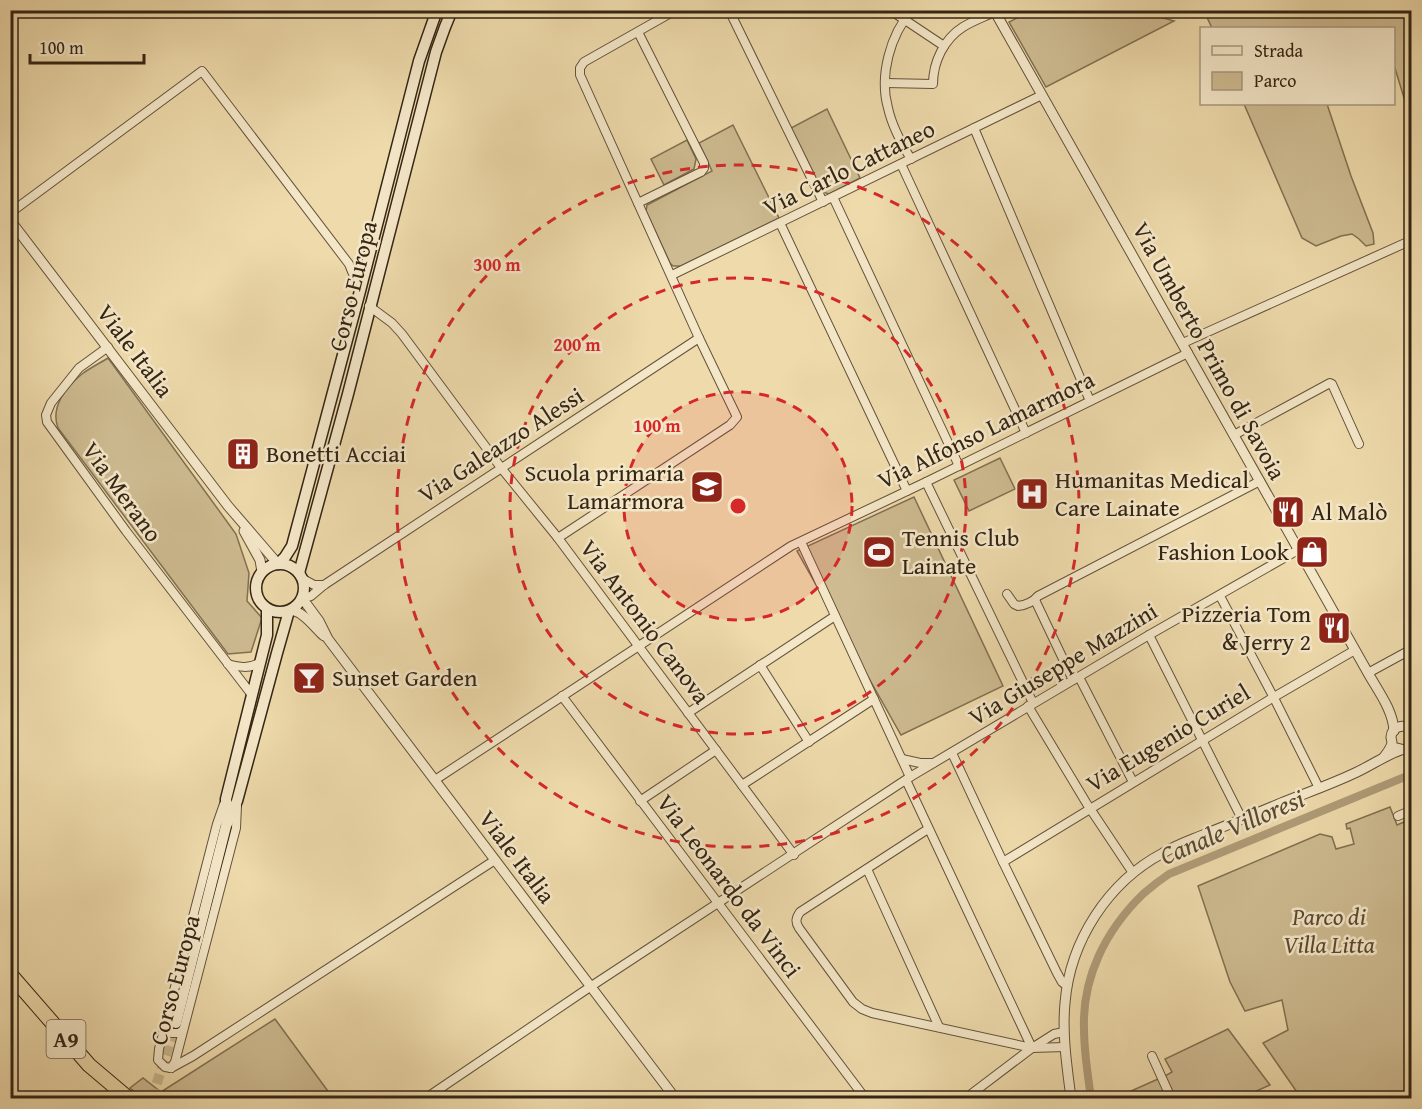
<svg xmlns="http://www.w3.org/2000/svg" width="1422" height="1109" font-family="'Gentium Book Plus',serif">
<rect width="100%" height="100%" fill="#eedaab"/>
<filter id="stains"><feTurbulence type="fractalNoise" baseFrequency=".00333" numOctaves="4"/><feColorMatrix values="0 0 0 0 .2 0 0 0 0 .09 0 0 0 0 .02 0 0 0 .5 -.17"/></filter>
<radialGradient id="worn" r=".72"><stop offset=".6" stop-color="#630" stop-opacity="0"/><stop offset="1" stop-color="#630" stop-opacity=".3"/></radialGradient>
<g fill="#cebb91" stroke="#817052" stroke-width="1.5">
<path d="M 1031,11 L 1154,11 L 1156,16 L 1174,21 L 1046,87 L 1009,22 Z"/>
<path d="M 1204,11 L 1411,11 L 1411,121 L 1394,65 L 1394,28 L 1212,28 Z"/>
<path d="M 1244,104 L 1327,104 L 1351,176 L 1373,233 L 1374,244 L 1366,246 L 1359,239 L 1352,234 L 1341,236 L 1316,246 L 1302,238 Z"/>
<path d="M 827,109 L 860,178 L 829,194 L 823,192 L 791,128 Z"/>
<path d="M 733,125 L 779,218 L 681,266 L 673,266 L 670,263 L 646,211 L 647,205 L 712,171 L 699,143 Z"/>
<path d="M 687,140 L 696,159 L 694,169 L 664,185 L 651,159 Z"/>
<path d="M 108,358 L 236,534 L 249,573 L 247,601 L 262,618 L 251,652 L 228,654 L 58,428 C 50,407 66,387 82,374 C 90,368 100,363 108,358 Z"/>
<path d="M 1000,458 L 1015,489 L 969,511 L 954,480 Z"/>
<path d="M 914,497 L 1003,686 L 901,735 L 797,551 Z"/>
<path d="M 1390,807 L 1397,825 L 1411,819 L 1411,1098 L 1301,1098 L 1263,1043 L 1288,1030 L 1282,1000 L 1245,1011 L 1230,982 L 1198,886 L 1320,834 L 1332,837 L 1336,849 L 1354,844 L 1350,828 L 1347,829 L 1346,824 Z"/>
<path d="M 275,1019 L 333,1098 L 142,1098 L 130,1088 L 143,1078 L 161,1092 Z"/>
<path d="M 1228,1029 L 1270,1085 L 1241,1098 L 1176,1098 L 1165,1076 L 1172,1072 L 1165,1059 Z"/>
<path d="M 1158,1079 L 1167,1098 L 1122,1098 L 1122,1095 Z"/>
</g>
<g fill="none" stroke-linecap="round" stroke-linejoin="round">
<path stroke="#af9c78" stroke-width="8" d="M 1091,1098 C 1088,1076 1084,1052 1084,1029 C 1082,977 1106,930 1143,894 C 1151,887 1160,880 1169,874 L 1412,774"/>
<path stroke="#c9b68d" stroke-width="10" stroke-dasharray="10 5" stroke-linecap="butt" d="M 152,1098 L 176,1024"/>
<g stroke="#62523a" stroke-width="10">
<g id="minor">
<path d="M 729,10 L 823,202"/>
<path d="M 890,10 L 944,46"/>
<path d="M 638,32 L 704,163 L 704,168 L 701,172 L 638,203"/>
<path d="M 886,83 L 933,84 C 933,62 944,39 963,27 C 974,20 987,16 998,10"/>
<path d="M 974,128 L 1090,401"/>
<path d="M 911,159 C 901,143 892,126 888,108 C 879,76 890,35 912,10"/>
<path d="M 901,164 L 1026,433"/>
<path d="M 833,197 L 959,466"/>
<path d="M 10,213 L 202,71 L 349,264 L 360,291"/>
<path d="M 780,223 L 907,491"/>
<path d="M 672,275 L 1042,95"/>
<path d="M 369,306 L 392,323 L 402,334 L 502,469 L 558,538 L 794,855"/>
<path d="M 1183,343 L 1412,240"/>
<path d="M 108,347 L 79,368 L 51,403 L 46,415 L 47,422 L 126,531 L 252,695"/>
<path d="M 1234,435 L 1330,383 L 1332,384 L 1359,444"/>
<path d="M 926,482 L 1033,703"/>
<path d="M 558,538 L 730,425 L 737,417 L 699,338 L 580,75 L 580,68 L 584,62 L 676,10"/>
<path d="M 801,542 L 910,777"/>
<path d="M 303,579 L 314,585 L 324,585"/>
<path d="M 1007,594 L 1014,604 L 1018,606 C 1026,605 1033,602 1038,596 L 1260,481"/>
<path d="M 1220,596 L 1275,700 L 1319,788"/>
<path d="M 302,598 L 311,596 L 324,585 L 699,338"/>
<path d="M 1035,600 L 1073,680"/>
<path d="M 1149,635 L 1242,819"/>
<path d="M 228,664 C 239,667 249,669 259,663"/>
<path d="M 760,665 L 809,742"/>
<path d="M 1368,673 L 1412,649"/>
<path d="M 1079,677 L 1133,782"/>
<path d="M 562,696 L 865,1098"/>
<path d="M 1028,706 L 1087,804 L 1133,873"/>
<path d="M 688,713 L 835,616"/>
<path d="M 952,753 L 1003,862 L 1057,973 L 1062,982 L 1067,986"/>
<path d="M 902,759 L 920,763 L 933,763"/>
<path d="M 435,780 L 791,546 L 926,482 L 1188,353"/>
<path d="M 906,780 L 1032,1048"/>
<path d="M 742,785 L 874,699"/>
<path d="M 640,801 L 716,750"/>
<path d="M 1398,816 L 1412,810"/>
<path d="M 928,829 L 800,912 C 796,918 795,922 799,928 L 853,1002 L 862,1009 L 872,1013 L 1032,1048 L 1065,1047"/>
<path d="M 1003,862 L 1274,697 L 1355,650"/>
<path d="M 867,869 L 939,1027"/>
<path d="M 165,1026 L 167,1030 L 172,1033 L 179,1033 L 183,1030"/>
<path d="M 1152,1056 L 1171,1098"/>
<path d="M 171,1068 L 193,1056 L 495,860"/>
<path d="M 171,1068 L 165,1067 L 158,1060 L 159,1049 L 217,824 L 224,804"/>
<path d="M 171,1068 L 175,1062 L 236,828 L 237,806"/>
<path d="M 426,1098 L 590,987 L 910,777 L 1149,635 L 1298,550"/>
<path d="M 966,1098 L 1032,1048 L 1054,1034 L 1064,1032"/>
</g>
</g>
<g stroke="#62523a" stroke-width="11">
<g id="tertiary">
<path d="M 994,10 L 1368,673 C 1378,691 1393,710 1394,731"/>
<path d="M 10,220 L 228,506 L 278,564"/>
<path d="M 244,531 L 260,560 L 262,572"/>
<path d="M 302,598 L 319,621 L 328,639 L 675,1098"/>
<path d="M 292,610 C 306,614 314,627 324,636"/>
<path d="M 1397,748 L 1405,750 L 1412,747"/>
<path d="M 1384,757 C 1387,753 1391,748 1392,743 C 1392,741 1391,739 1391,737 C 1392,726 1403,724 1412,729"/>
<path d="M 1071,1098 C 1067,1067 1062,1035 1065,1003 C 1070,941 1108,882 1163,853 C 1176,845 1191,840 1205,834 C 1230,824 1255,814 1281,803 C 1306,793 1332,784 1357,772 C 1372,765 1386,755 1401,750"/>
</g>
</g>
<g stroke="#342514" stroke-width="13">
<g id="secondary">
<circle cx="280" cy="588" r="24"/>
<path d="M 278,564 L 285,557 L 292,546 L 360,291 L 419,61 L 437,10"/>
<path d="M 299,573 L 348,394 L 436,52 L 445,27 L 452,10"/>
<path d="M 226,822 L 226,799 L 267,635 L 267,609"/>
<path d="M 176,1023 L 226,826 L 237,801 L 277,653 L 289,611"/>
</g>
</g>
<g stroke="#342514" stroke-width="16">
<path id="motorway" d="M 10,974 L 89,1065 L 128,1098"/>
</g>
<use href="#minor" stroke="#f4e7c8" stroke-width="8"/>
<use href="#tertiary" stroke="#f4e7c8" stroke-width="9"/>
<use href="#secondary" stroke="#f4e7c8" stroke-width="10"/>
<use href="#motorway" stroke="#eedaab" stroke-width="14"/>
</g>
<circle cx="738" cy="506" r="114" fill="#d62828" fill-opacity=".12"/>
<g fill="none" stroke="#d62828" stroke-width="3" stroke-dasharray="10 8">
<circle cx="738" cy="506" r="114"/>
<circle cx="738" cy="506" r="228"/>
<circle cx="738" cy="506" r="341"/>
</g>
<defs>
<g id="building-square" transform="scale(1.725)"><rect x="-9" y="-9" width="18" height="18" rx="4" fill="#8f2418" stroke="#f4e7c8"/><path d="M-4-6H4V6H1V3H-1V6H-4ZM-2.5-4.3h1.7v1.8h-1.7ZM.8-4.3h1.7v1.8H.8ZM-2.5-1h1.7V.8h-1.7ZM.8-1h1.7V.8H.8Z" fill="#fff"/></g>
<g id="school-square" transform="scale(1.725)"><rect x="-9" y="-9" width="18" height="18" rx="4" fill="#8f2418" stroke="#f4e7c8"/><path d="M0-5L7-2L0 1L-7-2ZM-4 1L0 2.5L4 1V4Q0 6-4 4Z" fill="#fff"/></g>
<g id="hospital-square" transform="scale(1.725)"><rect x="-9" y="-9" width="18" height="18" rx="4" fill="#8f2418" stroke="#f4e7c8"/><path d="M-5-5h3v3.5h4V-5h3V5h-3V1.5h-4V5h-3Z" fill="#fff"/></g>
<g id="restaurant-square" transform="scale(1.725)"><rect x="-9" y="-9" width="18" height="18" rx="4" fill="#8f2418" stroke="#f4e7c8"/><path d="M-5-6h1v4h1v-4h1v4h1v-4h1v5L-1.5 .5V6h-2V.5L-5-1ZM5-6V6H3V1.5H1.5Q1.5-4 5-6Z" fill="#fff"/></g>
<g id="stadium-square" transform="scale(1.725)"><rect x="-9" y="-9" width="18" height="18" rx="4" fill="#8f2418" stroke="#f4e7c8"/><path d="M0-5a6.5 5 0 1 0 0 10a6.5 5 0 1 0 0-10ZM-3.5-1.8h7v3.6h-7Z" fill="#fff"/></g>
<g id="shop-square" transform="scale(1.725)"><rect x="-9" y="-9" width="18" height="18" rx="4" fill="#8f2418" stroke="#f4e7c8"/><path d="M-5-2.5h2.3a2.7 3.5 0 0 1 5.4 0H5L5.5 6h-11ZM-1.5-2.5h3a1.5 2.3 0 0 0-3 0Z" fill="#fff"/></g>
<g id="bar-square" transform="scale(1.725)"><rect x="-9" y="-9" width="18" height="18" rx="4" fill="#8f2418" stroke="#f4e7c8"/><path d="M-6-5H6L.8 .8V4.5H3.5V6h-7V4.5H-.8V.8Z" fill="#fff"/></g>
</defs>
<g fill-rule="evenodd">
<use href="#building-square" x="243" y="454"/>
<use href="#school-square" x="707" y="487"/>
<use href="#hospital-square" x="1032" y="494"/>
<use href="#restaurant-square" x="1288" y="512"/>
<use href="#stadium-square" x="879" y="552"/>
<use href="#shop-square" x="1312" y="552"/>
<use href="#restaurant-square" x="1334" y="628"/>
<use href="#bar-square" x="309" y="678"/>
</g>
<g text-anchor="middle" stroke-width="5" stroke-linejoin="round" paint-order="stroke">
<rect fill="#f4e7c8" stroke="#6e5f4a" stroke-width="1.5" x="46.5" y="1020" width="39" height="38" rx="4.5"/>
<g font-size="22" font-weight="bold" fill="#342514">
<text x="66" y="1047">A9</text>
</g>
<g font-size="24" fill="#342514" stroke="#f4e7c8">
<text transform="translate(849 168) rotate(-26)" y="8">Via Carlo Cattaneo</text>
<text transform="translate(353 286) rotate(-76)" y="8">Corso Europa</text>
<text transform="translate(135 351) rotate(53)" y="8">Viale Italia</text>
<text transform="translate(1209 351) rotate(61)" y="8">Via Umberto Primo di Savoia</text>
<text transform="translate(986 430) rotate(-26)" y="8">Via Alfonso Lamarmora</text>
<text transform="translate(501 445) rotate(-33)" y="8">Via Galeazzo Alessi</text>
<text transform="translate(122 492) rotate(54)" y="8">Via Merano</text>
<text transform="translate(645 622) rotate(53)" y="8">Via Antonio Canova</text>
<text transform="translate(1063 664) rotate(-31)" y="8">Via Giuseppe Mazzini</text>
<text transform="translate(1168 738) rotate(-31)" y="8">Via Eugenio Curiel</text>
<text transform="translate(517 857) rotate(53)" y="8">Viale Italia</text>
<text transform="translate(729 886) rotate(53)" y="8">Via Leonardo da Vinci</text>
<text transform="translate(175 980) rotate(-75)" y="8">Corso Europa</text>
</g>
<g font-size="24" fill="#342514" stroke="#f4e7c8" text-anchor="start">
<text x="266" y="462">Bonetti Acciai</text>
<text x="684" y="481" text-anchor="end">Scuola primaria<tspan x="684" dy="28">Lamarmora</tspan></text>
<text x="1055" y="488">Humanitas Medical<tspan x="1055" dy="28">Care Lainate</tspan></text>
<text x="1311" y="520">Al Malò</text>
<text x="902" y="546">Tennis Club<tspan x="902" dy="28">Lainate</tspan></text>
<text x="1289" y="560" text-anchor="end">Fashion Look</text>
<text x="1311" y="622" text-anchor="end">Pizzeria Tom<tspan x="1311" dy="28">&amp; Jerry 2</tspan></text>
<text x="332" y="686">Sunset Garden</text>
</g>
<g font-size="24" font-style="italic" fill="#5a4a33" stroke="#f4e7c8">
<text x="1329" y="925">Parco di<tspan x="1329" dy="28">Villa Litta</tspan></text>
</g>
<g font-size="26" font-style="italic" fill="#594932" stroke="#f4e7c8">
<text transform="translate(1232 827) rotate(-23)" y="9">Canale Villoresi</text>
</g>
</g>
<circle cx="738" cy="506" r="9" fill="#d62828" stroke="#f4e7c8" stroke-width="3"/>
<g font-size="18" text-anchor="middle" font-weight="bold" fill="#d62828" stroke="#f4e7c8" stroke-width="5" stroke-linejoin="round" paint-order="stroke">
<text x="497" y="271">300 m</text>
<text x="577" y="351">200 m</text>
<text x="657" y="432">100 m</text>
</g>
<rect width="1422" height="1109" fill="none" stroke="#eedaab" stroke-width="36"/>
<rect x="12" y="12" width="1398" height="1085" fill="none" stroke="#342514" stroke-width="3"/>
<rect x="18" y="18" width="1386" height="1073" fill="none" stroke="#342514" stroke-width="1.5"/>
<rect x="1200" y="27" width="195" height="78" fill="#f4e7c8" stroke="#a79980" stroke-width="1.5"/>
<rect x="1212" y="46" width="30" height="9" fill="#f4e7c8" stroke="#a79980" stroke-width="1.5"/>
<text x="1254" y="57" font-size="18" fill="#342514">Strada</text>
<rect x="1212" y="72" width="30" height="18" fill="#cebb91" stroke="#a79980" stroke-width="1.5"/>
<text x="1254" y="87" font-size="18" fill="#342514">Parco</text>
<path d="M30 54v9h114v-9" fill="none" stroke="#342514" stroke-width="3"/>
<text x="39" y="54" font-size="18" fill="#342514" stroke="#f4e7c8" stroke-width="4.5" paint-order="stroke">100 m</text>
<rect width="100%" height="100%" filter="url(#stains)"/>
<rect width="100%" height="100%" fill="url(#worn)"/>
</svg>
